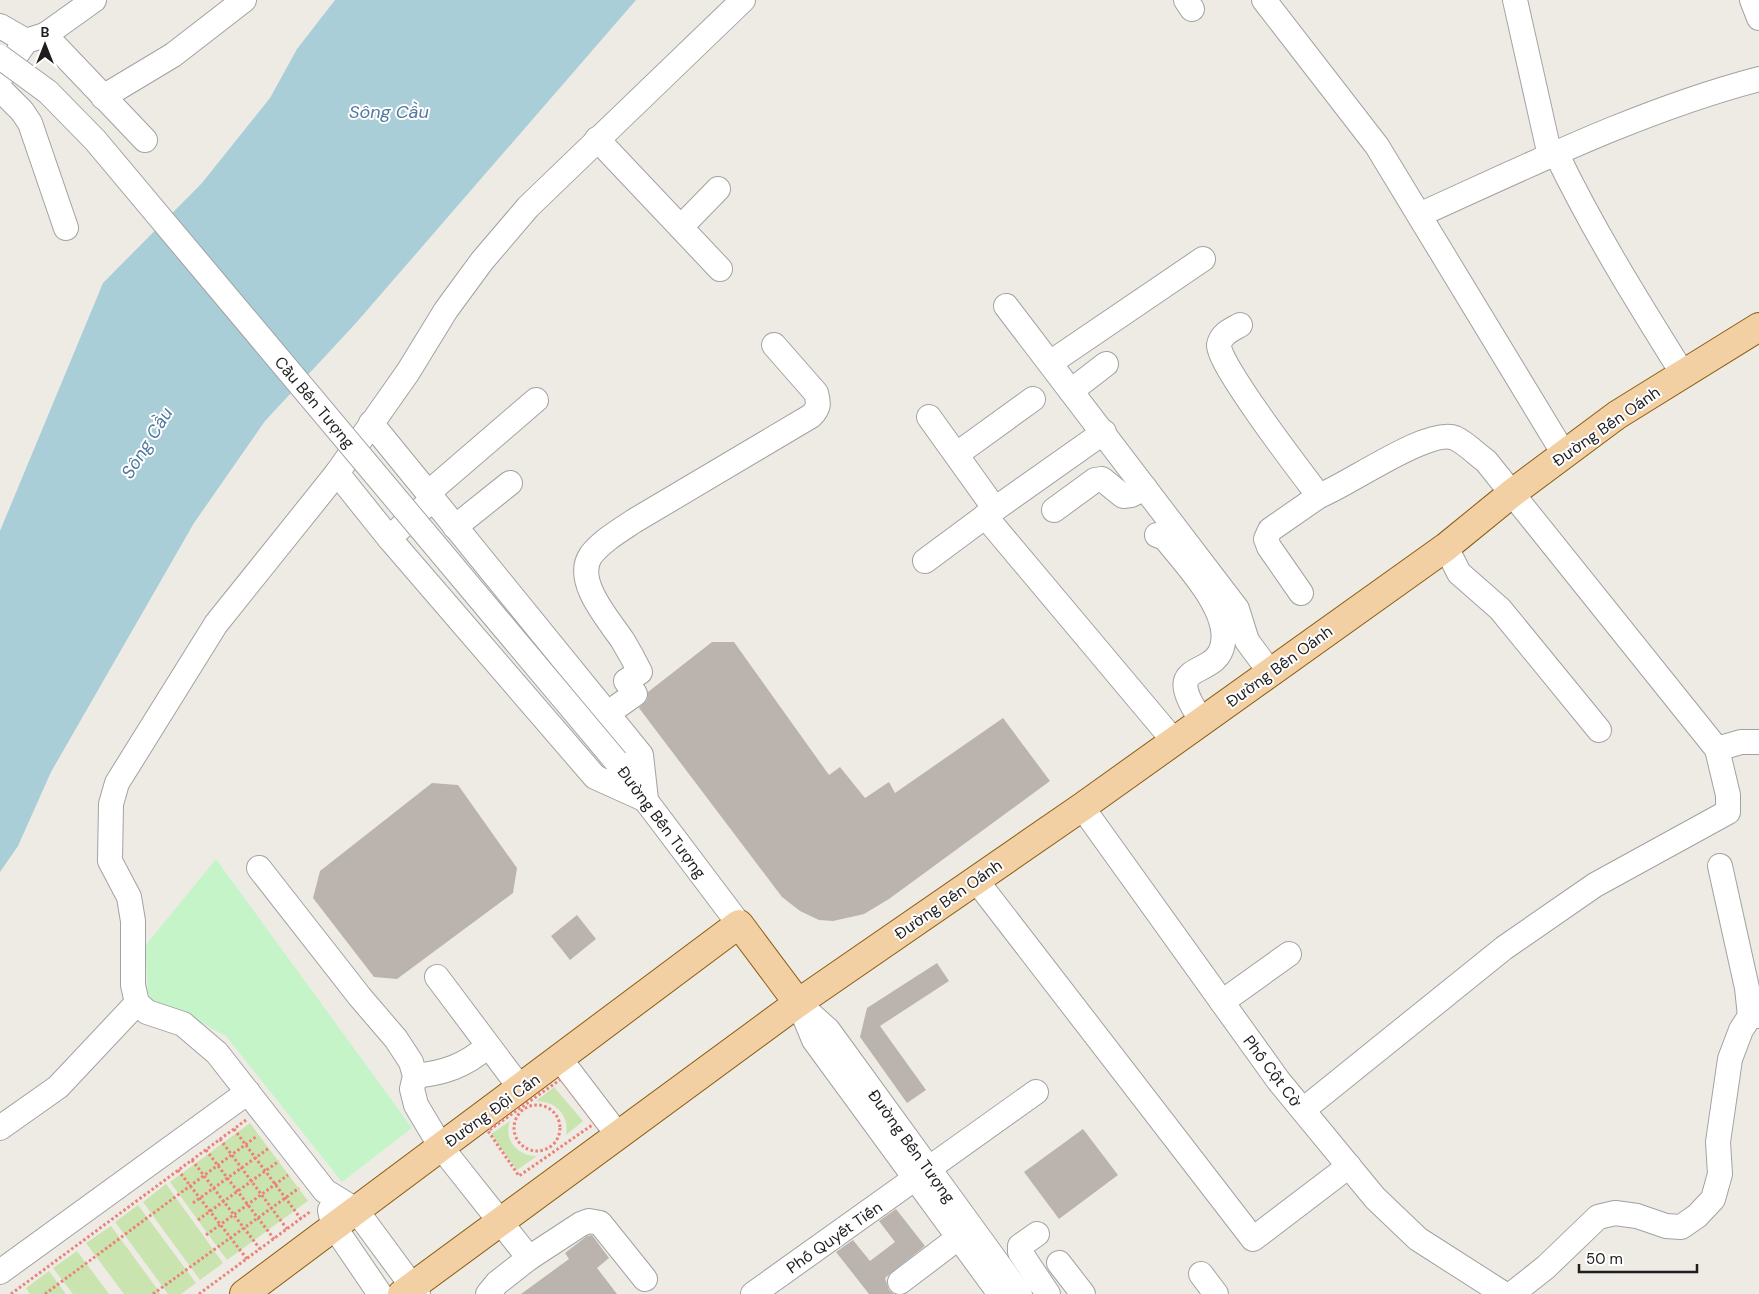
<svg xmlns="http://www.w3.org/2000/svg" width="1759" height="1294" font-family="'DM Sans',sans-serif">
<rect width="100%" height="100%" fill="#eeebe5"/>
<g fill="#cae4af">
<path d="M 554,1087 L 583,1121 L 566,1135 C 570,1115 555,1101 536,1101 Z"/>
<path d="M 510,1121 C 503,1140 518,1156 537,1156 L 517,1170 L 491,1134 Z"/>
<path d="M 250,1123 L 308,1201 L 227,1260 L 170,1182 Z"/>
<path d="M 166,1184 L 223,1263 L 200,1280 L 143,1202 Z"/>
<path d="M 138,1205 L 196,1283 L 181,1294 L 168,1294 L 115,1222 Z"/>
<path d="M 111,1226 L 158,1290 L 160,1294 L 124,1294 L 86,1243 Z"/>
<path d="M 77,1251 L 109,1294 L 73,1294 L 53,1268 Z"/>
<path d="M 49,1271 L 66,1294 L 30,1294 L 26,1288 Z"/>
</g>
<path fill="#c5f4c8" d="M 216,859 L 412,1128 L 342,1182 L 226,1036 L 198,1021 L 171,1015 L 155,1006 L 148,993 L 145,946 Z"/>
<path fill="#a9ced8" d="M 335,0 L 636,0 L 356,323 L 265,421 L 194,523 L 51,772 L 18,846 L 0,872 L 0,531 L 103,283 L 202,183 L 270,98 L 297,49 Z"/>
<g fill="#bbb4ae">
<path d="M 712,642 L 734,642 L 829,775 L 840,767 L 865,798 L 889,782 L 895,793 L 1003,718 L 1050,781 L 889,899 L 864,914 L 833,921 L 819,920 L 800,911 L 782,897 L 639,708 L 647,700 L 648,692 Z"/>
<path d="M 432,783 L 458,785 L 517,868 L 513,893 L 397,979 L 374,977 L 313,898 L 320,871 Z"/>
<path d="M 577,915 L 596,939 L 570,960 L 551,936 Z"/>
<path d="M 937,963 L 949,981 L 880,1026 L 926,1090 L 907,1103 L 860,1037 L 867,1008 Z"/>
<path d="M 1083,1129 L 1118,1175 L 1059,1219 L 1024,1172 Z"/>
<path d="M 896,1209 L 925,1246 L 885,1278 L 889,1290 L 894,1294 L 869,1294 L 836,1252 L 853,1240 L 870,1261 L 895,1242 L 879,1221 Z"/>
<path d="M 592,1235 L 609,1258 L 597,1268 L 617,1294 L 521,1294 L 569,1259 L 565,1253 L 587,1236 Z"/>
</g>
<g fill="none" stroke-linecap="round" stroke-linejoin="round">
<g stroke="#a2a2a2" stroke-width="26">
<g id="minor">
<path d="M 1186,0 L 1192,9"/>
<path d="M 1264,0 L 1377,146 L 1564,454"/>
<path d="M 1515,0 L 1550,156"/>
<path d="M 1752,0 L 1759,18"/>
<path d="M 0,26 L 26,41"/>
<path d="M 45,35 L 145,140"/>
<path d="M 0,78 L 26,41 L 45,35 L 94,0"/>
<path d="M 0,89 L 22,111 L 30,123 L 66,228"/>
<path d="M 103,97 L 173,55 L 244,0"/>
<path d="M 597,139 L 720,269"/>
<path d="M 1556,153 C 1593,230 1638,302 1683,374"/>
<path d="M 1419,215 C 1530,165 1641,110 1759,79"/>
<path d="M 681,227 L 718,189"/>
<path d="M 1006,306 L 1237,609 L 1247,641 L 1270,672"/>
<path d="M 1240,325 C 1231,330 1221,334 1219,345 C 1217,363 1303,475 1319,496 C 1348,485 1429,427 1455,438 C 1466,443 1476,454 1486,461 L 1717,749 L 1728,795 L 1728,812 L 1595,885 L 1504,948 L 1303,1110"/>
<path d="M 1050,363 L 1203,259"/>
<path d="M 1071,391 L 1106,364"/>
<path d="M 929,417 L 995,509 L 1104,432"/>
<path d="M 371,423 L 433,499"/>
<path d="M 957,454 L 1033,399"/>
<path d="M 337,473 L 389,538"/>
<path d="M 428,493 L 536,400"/>
<path d="M 433,499 L 641,755 L 646,800 L 595,777 L 389,538 Z"/>
<path d="M 1054,510 L 1095,480 L 1102,479 L 1123,496 L 1131,495 L 1145,488"/>
<path d="M 985,516 L 1174,741"/>
<path d="M 455,527 L 510,483"/>
<path d="M 1157,535 L 1165,538 C 1185,564 1229,608 1223,643 C 1217,682 1157,656 1202,721"/>
<path d="M 1446,547 L 1459,573 L 1500,609 L 1599,730"/>
<path d="M 925,561 L 995,509"/>
<path d="M 1301,593 L 1269,547 L 1266,539 L 1270,530 L 1319,496"/>
<path d="M 608,713 L 635,694 L 626,681 L 640,672 C 635,662 629,651 623,641 C 610,621 573,581 591,555 C 602,541 619,531 634,521 L 811,416 C 819,408 819,404 816,393 L 774,345"/>
<path d="M 1717,749 L 1741,742 L 1759,742"/>
<path d="M 616,761 L 739,924"/>
<path d="M 1082,807 L 1278,1080 L 1375,1198 L 1418,1239 L 1504,1294"/>
<path d="M 1720,866 L 1747,988 L 1750,1016"/>
<path d="M 259,868 L 360,997 L 396,1039 L 411,1062 L 415,1076 L 412,1089 L 416,1105 L 441,1147 L 529,1258 L 581,1224 L 589,1221 L 600,1223 L 645,1279"/>
<path d="M 976,880 L 1253,1239 L 1349,1166"/>
<path d="M 437,977 L 521,1089"/>
<path d="M 1222,1002 L 1289,954"/>
<path d="M 798,1003 L 828,1030 L 1020,1294"/>
<path d="M 802,1011 L 814,1040 L 1000,1294"/>
<path d="M 560,1059 L 618,1135"/>
<path d="M 415,1076 C 444,1073 465,1066 488,1046"/>
<path d="M 0,1128 L 58,1087 L 137,1003"/>
<path d="M 330,1210 L 333,1225 L 380,1294"/>
<path d="M 1037,1234 L 1020,1246 L 1020,1252 L 1048,1294"/>
<path d="M 1059,1263 L 1083,1294"/>
<path d="M 0,1272 L 248,1092"/>
<path d="M 1201,1274 L 1216,1294"/>
<path d="M 900,1282 L 958,1238"/>
<path d="M 418,1294 L 356,1210 L 325,1191 L 217,1053 L 183,1024 L 147,1012 L 137,1003 L 133,985 L 133,921 L 129,897 L 110,861 L 111,804 L 117,783 L 216,624 L 337,473 L 408,372 L 446,310 L 482,261 L 528,207 L 743,0"/>
<path d="M 488,1294 L 497,1283 L 529,1258"/>
<path d="M 753,1294 L 1036,1092"/>
<path d="M 1512,1294 L 1546,1267 L 1598,1217 L 1615,1213 L 1637,1216 L 1666,1226 L 1681,1227 L 1697,1216 L 1713,1199 L 1720,1174 L 1718,1142 L 1730,1059 L 1741,1030 L 1750,1016 L 1759,1016"/>
</g>
</g>
<g stroke="#8a5e0e" stroke-width="30">
<g id="major">
<path d="M 244,1294 L 739,924 L 798,1003"/>
<path d="M 402,1294 L 798,1003 L 1082,807 L 1446,547 L 1511,494 L 1617,415 L 1759,327"/>
</g>
</g>
<g stroke="#ed8077" stroke-width="3" stroke-dasharray="2.5 2.5" stroke-linecap="butt">
<path d="M 561,1079 L 595,1123 L 519,1176 L 488,1131 Z"/>
<circle cx="537" cy="1128" r="23"/>
<path d="M 234,1129 L 301,1219"/>
<path d="M 220,1139 L 287,1229"/>
<path d="M 206,1150 L 274,1239"/>
<path d="M 192,1160 L 260,1249"/>
<path d="M 178,1170 L 247,1259"/>
<path d="M 193,1203 L 269,1148"/>
<path d="M 198,1220 L 279,1161"/>
<path d="M 206,1235 L 288,1175"/>
<path d="M 11,1294 L 246,1120"/>
<path d="M 45,1294 L 257,1136"/>
<path d="M 153,1294 L 299,1188"/>
<path d="M 199,1294 L 311,1211"/>
</g>
<use href="#minor" stroke="#fff" stroke-width="24"/>
<use href="#major" stroke="#f3cfa4" stroke-width="28"/>
<g stroke="#a2a2a2" stroke-width="26" stroke-linecap="butt">
<path id="minor-bridge" d="M 0,57 L 48,92 L 95,140 L 616,761"/>
</g>
<use href="#minor-bridge" stroke="#fff" stroke-width="24"/>
</g>
<g text-anchor="middle" stroke-width="4" stroke-linejoin="round" paint-order="stroke">
<g font-size="16" fill="#1e1e1e" stroke="#fff">
<text transform="translate(315 402) rotate(50)" y="6">Cầu Bến Tượng</text>
<text transform="translate(1606 426) rotate(-35)" y="6">Đường Bến Oánh</text>
<text transform="translate(1279 666) rotate(-36)" y="6">Đường Bến Oánh</text>
<text transform="translate(662 822) rotate(53)" y="6">Đường Bến Tượng</text>
<text transform="translate(948 899) rotate(-35)" y="6">Đường Bến Oánh</text>
<text transform="translate(1273 1071) rotate(53)" y="6">Phố Cột Cờ</text>
<text transform="translate(492 1110) rotate(-36)" y="6">Đường Đội Cấn</text>
<text transform="translate(912 1146) rotate(54)" y="6">Đường Bến Tượng</text>
<text transform="translate(834 1237) rotate(-35)" y="6">Phố Quyết Tiến</text>
</g>
<g font-size="18" font-style="italic" fill="#50799e" stroke="#fff">
<text x="389" y="118">Sông Cầu</text>
<text transform="translate(147 443) rotate(-58)" y="6">Sông Cầu</text>
</g>
</g>
<g transform="translate(45 45)" stroke="#ffffff" stroke-width="4" paint-order="stroke">
<path d="M0-4L9 19L0 12L-9 19Z" fill="#1e1e1e"/>
<text y="-8" font-size="14" font-weight="bold" text-anchor="middle" fill="#1e1e1e">B</text>
</g>
<path d="M1579 1264v8h118v-8" fill="none" stroke="#1e1e1e" stroke-width="2.5"/>
<text x="1586" y="1264" font-size="15" fill="#1e1e1e" stroke="#ffffff" stroke-width="4" paint-order="stroke">50 m</text>
</svg>
